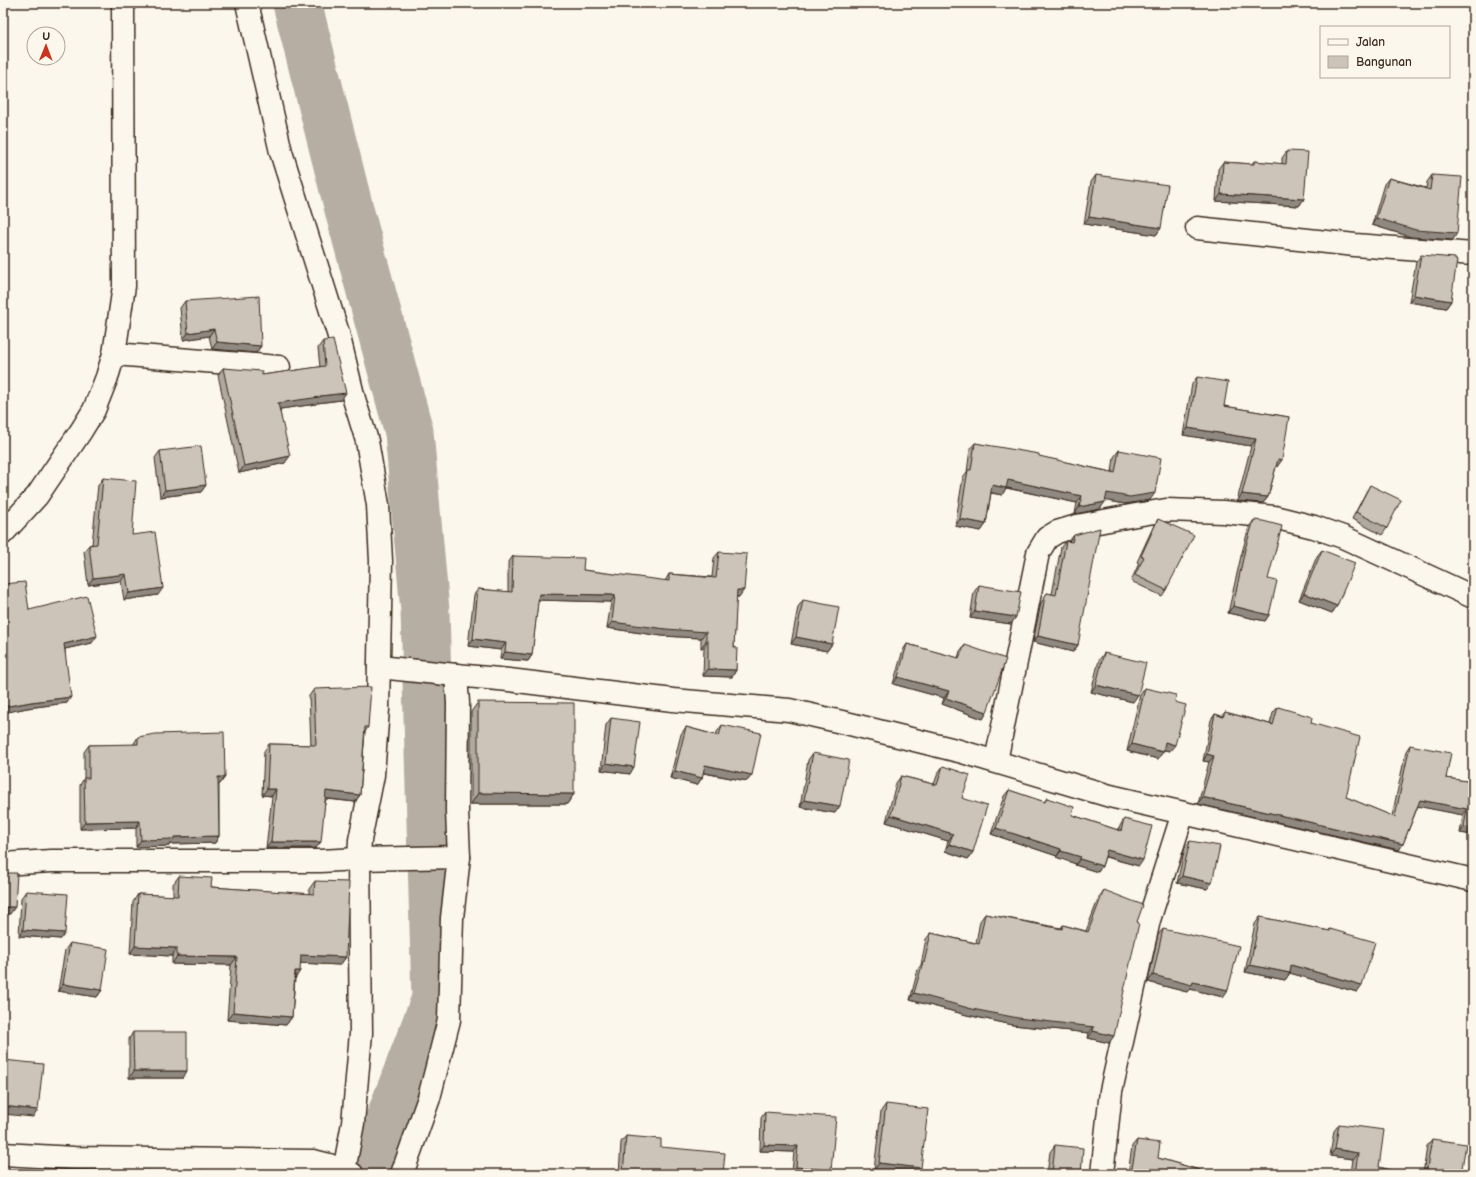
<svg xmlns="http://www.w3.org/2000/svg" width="1476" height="1177" font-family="'Balsamiq Sans',sans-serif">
<rect width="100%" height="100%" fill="#fbf7ec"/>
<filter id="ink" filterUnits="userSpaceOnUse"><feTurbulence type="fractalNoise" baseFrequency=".025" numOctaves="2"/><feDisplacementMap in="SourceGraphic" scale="8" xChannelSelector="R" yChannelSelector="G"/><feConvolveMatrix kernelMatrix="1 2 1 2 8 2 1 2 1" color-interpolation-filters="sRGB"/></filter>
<g filter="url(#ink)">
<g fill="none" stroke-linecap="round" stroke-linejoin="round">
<path stroke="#b6aea2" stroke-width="49" d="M 297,3 L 351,217 L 409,432 L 425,611 L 436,999 L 369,1174"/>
<g stroke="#3b2a1e" stroke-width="25">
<g id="minor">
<path d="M 247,3 L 281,152 L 338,333 L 354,399 L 367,441 L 378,505 L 381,561 L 378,709 L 373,775 L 360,840 L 359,859 L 361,1033 L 353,1123 L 344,1171 L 352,1174"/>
<path d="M 1197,228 L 1355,245 L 1473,254"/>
<path d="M 114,354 L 279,367"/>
<path d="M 3,533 L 37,496 L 81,431 L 94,410 L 107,377 L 114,354 L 124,286 L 123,3"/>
<path d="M 379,667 L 456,675"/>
<path d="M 996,761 L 1038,553 L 1047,538 L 1057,532 L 1077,526 L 1136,515 L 1166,510 L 1223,512 L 1274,517 L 1314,527 L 1343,537 L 1473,597"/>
<path d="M 3,864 L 51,861 L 320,861 L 359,859 L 459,857"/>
<path d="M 3,1154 L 74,1158 L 313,1161 L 329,1165 L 344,1171 L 343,1174"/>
<path d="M 402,1174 L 429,1098 L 449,1020 L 452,918 L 459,857 L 457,811 L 458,703 L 456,675 L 509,680 L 673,700 L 789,710 L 846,723 L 959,751 L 1110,796 L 1473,880"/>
<path d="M 1102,1174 L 1111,1091 L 1149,920 L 1183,813"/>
</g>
</g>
<use href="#minor" stroke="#fbf7ec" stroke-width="22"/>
</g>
<g fill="#afa99f" stroke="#3b2a1e">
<path d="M 1287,151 L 1304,199 L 1299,206 L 1216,201 L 1218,169 L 1223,162 L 1252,164 L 1254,161 L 1282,164 L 1282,158 Z"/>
<path d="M 1096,175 L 1161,228 L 1156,235 L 1084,224 L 1091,182 Z"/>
<path d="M 1432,175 L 1453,240 L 1411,237 L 1372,225 L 1384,184 L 1389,178 L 1426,188 L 1427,182 Z"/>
<path d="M 1421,255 L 1451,301 L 1446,308 L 1409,302 L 1416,262 Z"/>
<path d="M 185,301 L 261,346 L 256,353 L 212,349 L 209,336 L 183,340 L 180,308 Z"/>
<path d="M 323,341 L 341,400 L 317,403 L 316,404 L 280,409 L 285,463 L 239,473 L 218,375 L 223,368 L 262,375 L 320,367 L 318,348 Z"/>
<path d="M 1197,377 L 1224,406 L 1289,417 L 1277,467 L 1276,467 L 1268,497 L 1263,503 L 1237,501 L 1251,446 L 1183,435 L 1192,384 Z"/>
<path d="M 975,443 L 1112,472 L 1114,457 L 1119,450 L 1150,500 L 1125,504 L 1105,500 L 1100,509 L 1075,514 L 1077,503 L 1006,488 L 1002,495 L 991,493 L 986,524 L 981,531 L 955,526 L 963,477 L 967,472 L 970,449 Z"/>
<path d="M 160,451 L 206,485 L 201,492 L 160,497 L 155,458 Z"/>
<path d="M 103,478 L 132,535 L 158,595 L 124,600 L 121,581 L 88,585 L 84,551 L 89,545 L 92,544 L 98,485 Z"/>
<path d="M 1370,485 L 1387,528 L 1382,535 L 1352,519 L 1366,492 Z"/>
<path d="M 1158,519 L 1166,590 L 1162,596 L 1131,581 L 1139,563 L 1137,562 L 1154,525 Z"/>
<path d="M 1254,520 L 1268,579 L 1269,615 L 1265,621 L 1228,613 L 1241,556 L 1249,527 Z"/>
<path d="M 1074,535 L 1078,645 L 1073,652 L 1033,642 L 1041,603 L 1047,593 L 1052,594 L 1061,547 L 1066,541 L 1069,541 Z"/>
<path d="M 1322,550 L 1337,606 L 1332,613 L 1299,600 L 1317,556 Z"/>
<path d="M 719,552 L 739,597 L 736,597 L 734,647 L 736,670 L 732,677 L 703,676 L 704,648 L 701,648 L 701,638 L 662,636 L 607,628 L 611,602 L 538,600 L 532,655 L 528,661 L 500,659 L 501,650 L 468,646 L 474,595 L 478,589 L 508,592 L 508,563 L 513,556 L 583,570 L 665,581 L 669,574 L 712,577 L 714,558 Z"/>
<path d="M 3,584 L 29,610 L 92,643 L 65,649 L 67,703 L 27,708 L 3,713 Z"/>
<path d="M 979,585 L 1011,624 L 970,618 L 974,592 Z"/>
<path d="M 803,600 L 832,644 L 827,651 L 791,644 L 798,607 Z"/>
<path d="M 907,644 L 958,658 L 960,651 L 965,645 L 987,712 L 983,719 L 942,704 L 944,698 L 893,684 L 903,650 Z"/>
<path d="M 1104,653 L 1133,702 L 1091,692 L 1099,660 Z"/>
<path d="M 1145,688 L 1175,702 L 1170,751 L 1163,750 L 1158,759 L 1127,751 L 1140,695 Z"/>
<path d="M 314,689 L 368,727 L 365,732 L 360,795 L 355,802 L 326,799 L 316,848 L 266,848 L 272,796 L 262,795 L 264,751 L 269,744 L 311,745 L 309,696 Z"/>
<path d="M 478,702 L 574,794 L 567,804 L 471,804 L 471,712 Z"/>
<path d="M 1278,707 L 1311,723 L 1346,797 L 1392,816 L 1406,751 L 1410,745 L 1446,778 L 1473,782 L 1473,835 L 1460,833 L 1463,815 L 1418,806 L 1403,844 L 1399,850 L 1198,804 L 1209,762 L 1203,761 L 1211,720 L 1215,714 L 1222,716 L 1225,712 L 1270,724 L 1273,713 Z"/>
<path d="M 611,718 L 630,774 L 601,770 L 606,725 Z"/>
<path d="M 722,725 L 752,775 L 747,781 L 703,773 L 702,778 L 697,785 L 670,778 L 681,734 L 686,727 L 716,735 L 717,732 Z"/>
<path d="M 138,737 L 225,777 L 220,784 L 219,784 L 219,836 L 215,843 L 170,844 L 169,846 L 136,847 L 136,828 L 80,829 L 80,785 L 84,778 L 84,752 L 89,745 L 133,745 Z"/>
<path d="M 813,753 L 835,813 L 800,807 L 808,760 Z"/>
<path d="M 943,766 L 962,798 L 973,852 L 968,859 L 945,851 L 948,841 L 886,822 L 896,783 L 901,776 L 934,784 L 938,773 Z"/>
<path d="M 1009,790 L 1044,802 L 1047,798 L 1072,815 L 1118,830 L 1120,826 L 1124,819 L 1139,866 L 1105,857 L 1102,866 L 1098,872 L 1075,865 L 1076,864 L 1056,857 L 1057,856 L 991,834 L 1004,796 Z"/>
<path d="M 1190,841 L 1207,889 L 1177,883 L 1185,847 Z"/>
<path d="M 179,876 L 211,887 L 309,894 L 309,889 L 315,881 L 346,957 L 340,965 L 301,963 L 295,979 L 292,1017 L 286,1025 L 227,1020 L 231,965 L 172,964 L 172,956 L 130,954 L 133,902 L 138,894 L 173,896 L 173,884 Z"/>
<path d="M 1104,890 L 1137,922 L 1109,1043 L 1088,1038 L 1089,1033 L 1013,1025 L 967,1015 L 910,1000 L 918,969 L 921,965 L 926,939 L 931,933 L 976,943 L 980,921 L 985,914 L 1061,928 L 1063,925 L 1086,931 L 1099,897 Z"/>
<path d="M 26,891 L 61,939 L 19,936 L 21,898 Z"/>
<path d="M 1260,917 L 1329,931 L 1330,929 L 1357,992 L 1290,973 L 1285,980 L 1245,972 L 1255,924 Z"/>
<path d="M 1163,929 L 1223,997 L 1190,989 L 1187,992 L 1148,982 L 1158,935 Z"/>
<path d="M 70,943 L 102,990 L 97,997 L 58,991 L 65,950 Z"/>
<path d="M 133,1032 L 183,1078 L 129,1078 L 129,1039 Z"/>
<path d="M 886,1104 L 921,1168 L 917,1174 L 907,1174 L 874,1170 L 881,1111 Z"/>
<path d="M 765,1112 L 828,1174 L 792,1172 L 794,1152 L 760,1151 L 761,1118 Z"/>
<path d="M 1339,1124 L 1379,1167 L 1406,1174 L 1351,1174 L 1353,1159 L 1330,1156 L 1334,1131 Z"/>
<path d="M 626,1136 L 661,1147 L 723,1174 L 619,1174 L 621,1142 Z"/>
<path d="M 1432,1139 L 1461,1174 L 1423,1174 L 1427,1146 Z"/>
<path d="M 1137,1140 L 1158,1158 L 1213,1174 L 1128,1174 L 1132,1146 Z"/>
<path d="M 1055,1145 L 1081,1174 L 1047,1174 L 1050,1152 Z"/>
</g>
<g fill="#8f8982" stroke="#3b2a1e">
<path d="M 1221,194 L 1304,199 L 1299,206 L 1216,201 Z"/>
<path d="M 1089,217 L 1161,228 L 1156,235 L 1084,224 Z"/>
<path d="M 1376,218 L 1457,233 L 1453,240 L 1411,237 L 1372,225 Z"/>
<path d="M 1414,295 L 1451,301 L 1446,308 L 1409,302 Z"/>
<path d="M 214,329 L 209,336 L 183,340 L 188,333 Z"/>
<path d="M 217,342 L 261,346 L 256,353 L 212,349 Z"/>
<path d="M 346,393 L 341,400 L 317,403 L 316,404 L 274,410 L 278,403 L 320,396 Z"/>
<path d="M 1188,428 L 1256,439 L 1251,446 L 1183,435 Z"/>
<path d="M 290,456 L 285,463 L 239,473 L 244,466 Z"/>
<path d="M 1278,459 L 1282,460 L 1277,467 L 1273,466 Z"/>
<path d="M 1008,480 L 1082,496 L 1077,503 L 1003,487 Z"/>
<path d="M 206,485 L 201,492 L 160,497 L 165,490 Z"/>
<path d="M 992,485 L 1006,488 L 1002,495 L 988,492 Z"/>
<path d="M 1107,493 L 1155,493 L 1150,500 L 1125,504 L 1102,500 Z"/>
<path d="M 1242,494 L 1268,497 L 1263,503 L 1237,501 Z"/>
<path d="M 1105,502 L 1100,509 L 1075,514 L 1079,507 Z"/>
<path d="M 960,519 L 986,524 L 981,531 L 955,526 Z"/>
<path d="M 126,574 L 121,581 L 88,585 L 93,578 Z"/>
<path d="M 163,588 L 158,595 L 124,600 L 129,593 Z"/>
<path d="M 737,590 L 744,590 L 739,597 L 732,596 Z"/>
<path d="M 1304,593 L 1337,606 L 1332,613 L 1299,600 Z"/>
<path d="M 539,594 L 615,595 L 611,602 L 534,600 Z"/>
<path d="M 1233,606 L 1269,615 L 1265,621 L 1228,613 Z"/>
<path d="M 975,611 L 1016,617 L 1011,624 L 970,618 Z"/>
<path d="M 612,622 L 706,632 L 701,638 L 662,636 L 607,628 Z"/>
<path d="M 97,636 L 92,643 L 60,650 L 64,644 Z"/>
<path d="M 1038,636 L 1078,645 L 1073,652 L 1033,642 Z"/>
<path d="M 796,637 L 832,644 L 827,651 L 791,644 Z"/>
<path d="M 473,639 L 506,643 L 501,650 L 468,646 Z"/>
<path d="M 706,641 L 708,641 L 704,648 L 701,648 Z"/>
<path d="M 505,652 L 532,655 L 528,661 L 500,659 Z"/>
<path d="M 708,669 L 736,670 L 732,677 L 703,676 Z"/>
<path d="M 898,677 L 949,691 L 944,698 L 893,684 Z"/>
<path d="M 1096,685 L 1138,695 L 1133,702 L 1091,692 Z"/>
<path d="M 71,697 L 67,703 L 27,708 L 3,713 L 3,707 L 31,702 Z"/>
<path d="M 946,698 L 987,712 L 983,719 L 942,704 Z"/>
<path d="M 1165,742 L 1175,745 L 1170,751 L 1160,749 Z"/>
<path d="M 1132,744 L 1163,752 L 1158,759 L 1127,751 Z"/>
<path d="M 1207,754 L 1214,756 L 1209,762 L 1203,761 Z"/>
<path d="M 606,763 L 634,767 L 630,774 L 601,770 Z"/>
<path d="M 705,765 L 752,775 L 747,781 L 700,772 Z"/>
<path d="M 675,771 L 702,778 L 697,785 L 670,778 Z"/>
<path d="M 218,777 L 225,777 L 220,784 L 214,784 Z"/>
<path d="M 267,789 L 276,789 L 272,796 L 262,795 Z"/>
<path d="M 326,791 L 360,795 L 355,802 L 322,798 Z"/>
<path d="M 478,793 L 574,794 L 567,804 L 471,804 Z"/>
<path d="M 1202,797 L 1403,844 L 1399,850 L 1198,804 Z"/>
<path d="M 804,800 L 840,806 L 835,813 L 800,807 Z"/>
<path d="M 1420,800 L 1467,809 L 1463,815 L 1416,806 Z"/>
<path d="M 891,815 L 953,834 L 948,841 L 886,822 Z"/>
<path d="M 140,821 L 136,828 L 80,829 L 85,822 Z"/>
<path d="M 1464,827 L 1473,828 L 1473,835 L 1460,833 Z"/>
<path d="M 996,828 L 1061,849 L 1057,856 L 991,834 Z"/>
<path d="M 219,836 L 215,843 L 170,844 L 169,846 L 136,847 L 141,840 L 174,837 Z"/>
<path d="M 271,842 L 321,842 L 316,848 L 266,848 Z"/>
<path d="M 949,844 L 973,852 L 968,859 L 945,851 Z"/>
<path d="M 1107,850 L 1143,860 L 1139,866 L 1103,856 Z"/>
<path d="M 1061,851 L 1081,857 L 1076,864 L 1056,857 Z"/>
<path d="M 1080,859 L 1102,866 L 1098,872 L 1075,865 Z"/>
<path d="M 1182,876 L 1212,883 L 1207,889 L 1177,883 Z"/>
<path d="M 3,907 L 15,907 L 10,914 L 3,914 Z"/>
<path d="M 23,930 L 65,933 L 61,939 L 19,936 Z"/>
<path d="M 135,946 L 177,948 L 172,956 L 130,954 Z"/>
<path d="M 301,955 L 346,957 L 340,965 L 296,963 Z"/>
<path d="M 177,956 L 237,957 L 231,965 L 172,964 Z"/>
<path d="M 1250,965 L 1290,973 L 1285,980 L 1245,972 Z"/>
<path d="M 1291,965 L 1362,985 L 1357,992 L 1286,972 Z"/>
<path d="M 295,971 L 300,971 L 295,979 Z"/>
<path d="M 1153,975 L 1193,982 L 1228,990 L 1223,997 L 1190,989 L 1187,992 L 1148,982 Z"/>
<path d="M 63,984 L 102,990 L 97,997 L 58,991 Z"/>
<path d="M 914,993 L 1094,1027 L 1089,1033 L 1013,1025 L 967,1015 L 910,1000 Z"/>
<path d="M 233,1012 L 292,1017 L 286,1025 L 227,1020 Z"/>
<path d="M 1093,1031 L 1114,1036 L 1109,1043 L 1088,1038 Z"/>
<path d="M 134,1071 L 187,1071 L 183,1078 L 129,1078 Z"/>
<path d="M 3,1106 L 38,1110 L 33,1117 L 3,1114 Z"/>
<path d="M 764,1145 L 798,1146 L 794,1152 L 760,1151 Z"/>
<path d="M 1335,1149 L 1358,1153 L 1353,1159 L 1330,1156 Z"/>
<path d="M 879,1163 L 921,1168 L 917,1174 L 907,1174 L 874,1170 Z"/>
<path d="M 796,1167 L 831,1170 L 828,1174 L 809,1174 L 792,1172 Z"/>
</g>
<g fill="#ccc4b9" stroke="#3b2a1e">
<path d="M 1287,151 L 1308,152 L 1304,199 L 1221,194 L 1223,162 L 1254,164 L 1254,161 L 1286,164 Z"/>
<path d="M 1096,175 L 1168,185 L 1161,228 L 1089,217 Z"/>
<path d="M 1432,175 L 1462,177 L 1457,233 L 1416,230 L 1376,218 L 1389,178 L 1430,190 Z"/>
<path d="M 1421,255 L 1455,258 L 1455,260 L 1457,260 L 1451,301 L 1414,295 Z"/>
<path d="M 259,296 L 261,346 L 217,342 L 214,329 L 188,333 L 185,301 Z"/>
<path d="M 333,340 L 346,393 L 320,396 L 320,397 L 278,403 L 290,456 L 244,466 L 223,368 L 262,371 L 262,375 L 325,366 L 323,341 Z"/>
<path d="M 1197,377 L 1228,382 L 1224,406 L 1289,417 L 1282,460 L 1278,459 L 1268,497 L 1242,494 L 1256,439 L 1188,428 Z"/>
<path d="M 975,443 L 1039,454 L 1039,456 L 1115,473 L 1119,450 L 1161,458 L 1155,493 L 1130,497 L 1107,493 L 1105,502 L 1079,507 L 1082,496 L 1008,480 L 1006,488 L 992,485 L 986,524 L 960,519 L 968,470 L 971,470 Z"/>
<path d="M 201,446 L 206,485 L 165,490 L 160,451 Z"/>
<path d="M 103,478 L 136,481 L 132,535 L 155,532 L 163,588 L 129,593 L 126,574 L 93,578 L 89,545 L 97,544 Z"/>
<path d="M 1370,485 L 1401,500 L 1387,528 L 1356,512 Z"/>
<path d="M 1158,519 L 1194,535 L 1166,590 L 1135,575 L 1144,557 L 1141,556 Z"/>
<path d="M 1254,520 L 1263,521 L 1282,526 L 1268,579 L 1277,581 L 1269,615 L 1233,606 L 1245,549 Z"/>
<path d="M 1100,528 L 1078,645 L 1038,636 L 1045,596 L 1047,593 L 1056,595 L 1066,541 L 1072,542 L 1074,535 Z"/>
<path d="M 1322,550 L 1355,563 L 1337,606 L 1304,593 Z"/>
<path d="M 719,552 L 747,554 L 744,590 L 737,590 L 734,647 L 737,648 L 736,670 L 708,669 L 708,641 L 706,641 L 706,632 L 666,629 L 612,622 L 615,595 L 539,594 L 532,655 L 505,652 L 506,643 L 473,639 L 478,589 L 512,592 L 513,556 L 584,558 L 583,570 L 669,581 L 669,574 L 716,578 Z"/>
<path d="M 25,582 L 29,610 L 87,596 L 97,636 L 64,644 L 71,697 L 31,702 L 3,707 L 3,660 L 8,658 L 3,618 L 3,584 Z"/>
<path d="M 979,585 L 1021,592 L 1016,617 L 975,611 Z"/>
<path d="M 803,600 L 839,607 L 832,644 L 796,637 Z"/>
<path d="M 907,644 L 959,658 L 965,645 L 1006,659 L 987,712 L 946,698 L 949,691 L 898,677 Z"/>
<path d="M 1104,653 L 1146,663 L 1138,695 L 1096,685 Z"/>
<path d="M 371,687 L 368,727 L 365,727 L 360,795 L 326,791 L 321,842 L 271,842 L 276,789 L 267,789 L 269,744 L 316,745 L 314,689 Z"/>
<path d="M 1145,688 L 1176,695 L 1175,702 L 1186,705 L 1175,745 L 1165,742 L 1163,752 L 1132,744 Z"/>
<path d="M 478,702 L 574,703 L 574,794 L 478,793 Z"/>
<path d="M 1278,707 L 1312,717 L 1311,723 L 1360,737 L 1346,797 L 1395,817 L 1410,745 L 1451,753 L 1446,778 L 1473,782 L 1473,828 L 1464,827 L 1467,809 L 1420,800 L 1403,844 L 1202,797 L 1214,756 L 1207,754 L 1215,714 L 1223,717 L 1225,712 L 1273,725 Z"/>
<path d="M 611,718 L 640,722 L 634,767 L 606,763 Z"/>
<path d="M 722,725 L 761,733 L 752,775 L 705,765 L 702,778 L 675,771 L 686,727 L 719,736 Z"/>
<path d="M 224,732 L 225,777 L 218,777 L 219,836 L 174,837 L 174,839 L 141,840 L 140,821 L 85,822 L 84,778 L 89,778 L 89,745 L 138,744 L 138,737 L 155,734 Z"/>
<path d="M 813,753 L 849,760 L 840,806 L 804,800 Z"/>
<path d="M 943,766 L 970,775 L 962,798 L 987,806 L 973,852 L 949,844 L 953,834 L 891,815 L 901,776 L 937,785 Z"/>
<path d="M 1009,790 L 1045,802 L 1047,798 L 1074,807 L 1072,815 L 1121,831 L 1124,819 L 1152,826 L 1143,860 L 1107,850 L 1102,866 L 1080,859 L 1081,857 L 1061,851 L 1061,849 L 996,828 Z"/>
<path d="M 1190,841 L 1220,846 L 1212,883 L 1182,876 Z"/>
<path d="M 3,873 L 17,873 L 15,907 L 3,907 Z"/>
<path d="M 179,876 L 212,878 L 211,887 L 314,894 L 315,881 L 349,882 L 346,957 L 301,955 L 300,971 L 295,971 L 292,1017 L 233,1012 L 237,957 L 177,956 L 177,948 L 135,946 L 138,894 L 178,896 Z"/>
<path d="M 1104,890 L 1143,905 L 1137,922 L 1139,923 L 1114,1036 L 1093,1031 L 1094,1027 L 1018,1018 L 972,1009 L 914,993 L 923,962 L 924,963 L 931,933 L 979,944 L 985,914 L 1062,929 L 1063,925 L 1088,932 Z"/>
<path d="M 26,891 L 68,894 L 65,933 L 23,930 Z"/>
<path d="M 1260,917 L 1330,931 L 1330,929 L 1375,942 L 1362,985 L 1291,965 L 1290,973 L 1250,965 Z"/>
<path d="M 1163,929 L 1239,946 L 1228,990 L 1193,982 L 1192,985 L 1153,975 Z"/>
<path d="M 70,943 L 108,949 L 102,990 L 63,984 Z"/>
<path d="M 133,1032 L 187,1032 L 187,1071 L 134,1071 Z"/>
<path d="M 3,1060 L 43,1064 L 38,1110 L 3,1106 Z"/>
<path d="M 886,1104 L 928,1109 L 921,1168 L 879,1163 Z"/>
<path d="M 765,1112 L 836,1117 L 831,1170 L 796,1167 L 798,1146 L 764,1145 Z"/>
<path d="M 1339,1124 L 1384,1130 L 1379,1167 L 1406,1174 L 1355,1174 L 1358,1153 L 1335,1149 Z"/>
<path d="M 626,1136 L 661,1139 L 661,1147 L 725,1153 L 723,1174 L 623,1174 Z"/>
<path d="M 1432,1139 L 1466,1144 L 1461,1174 L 1426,1174 Z"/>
<path d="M 1137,1140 L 1160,1143 L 1158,1158 L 1213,1174 L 1131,1174 Z"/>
<path d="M 1055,1145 L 1083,1148 L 1081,1174 L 1052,1174 Z"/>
<path d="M 199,1170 L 219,1171 L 239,1174 L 199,1174 Z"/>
<path d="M 103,1171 L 131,1172 L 131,1174 L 77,1174 L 77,1173 L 103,1174 Z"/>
</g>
</g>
<rect width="1476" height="1177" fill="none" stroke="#fbf7ec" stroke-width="16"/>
<rect x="8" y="8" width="1460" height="1161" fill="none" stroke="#3b2a1e" stroke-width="1.5" filter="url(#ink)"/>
<rect x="1320" y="26" width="130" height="52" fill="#fbf7ec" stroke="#aea59a"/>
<rect x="1328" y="39" width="20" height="6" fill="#fbf7ec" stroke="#aea59a"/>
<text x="1356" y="46" font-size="12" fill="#3b2a1e">Jalan</text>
<rect x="1328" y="56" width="20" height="12" fill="#ccc4b9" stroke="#aea59a"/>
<text x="1356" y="66" font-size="12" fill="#3b2a1e">Bangunan</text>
<g transform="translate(46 46) rotate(1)"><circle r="19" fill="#fbf7ec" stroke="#aea59a"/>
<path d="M0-3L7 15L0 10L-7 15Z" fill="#c8321e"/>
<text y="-6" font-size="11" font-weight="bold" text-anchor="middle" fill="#3b2a1e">U</text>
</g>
</svg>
